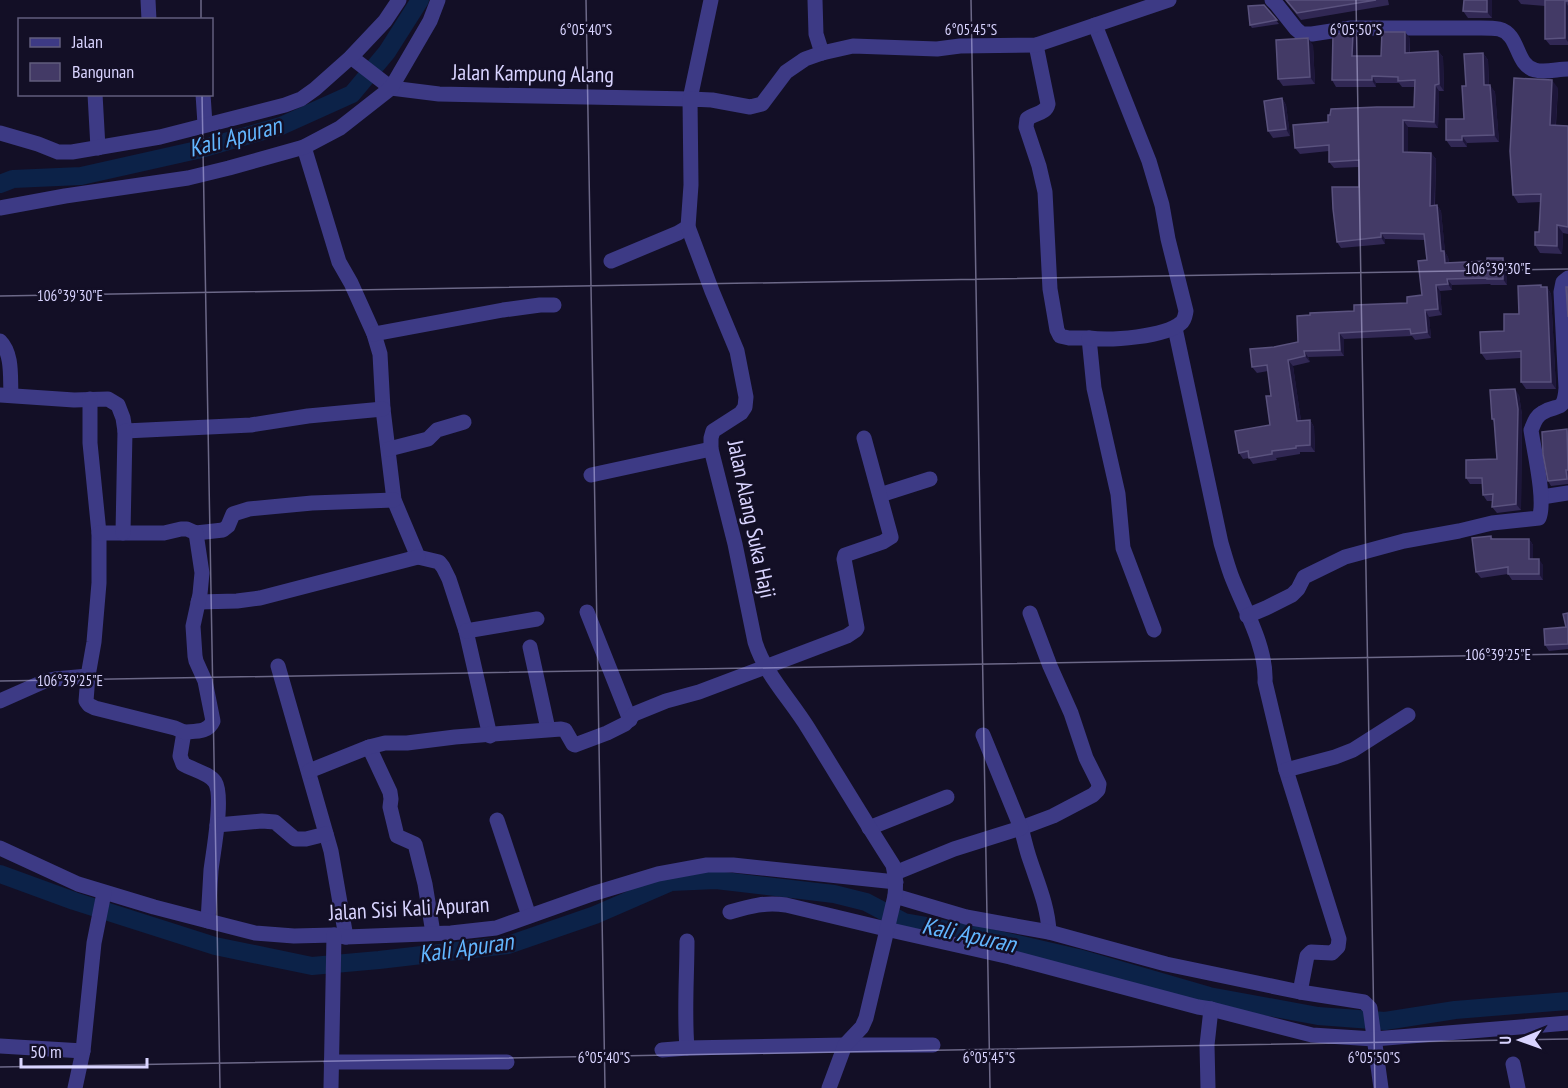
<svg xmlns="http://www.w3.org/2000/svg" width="1568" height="1088" font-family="'PT Sans Narrow',sans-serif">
<rect width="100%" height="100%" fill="#130f26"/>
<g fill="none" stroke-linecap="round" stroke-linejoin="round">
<g stroke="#0c2248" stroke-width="18">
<path d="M 0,184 L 13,179 L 81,176 L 197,150 L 281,126 L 352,94 L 387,52 L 420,0"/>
<path d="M 0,874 L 74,901 L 215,946 L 312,966 L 379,960 L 508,945 L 595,915 L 671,882 L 716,880 L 834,894 L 866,902 L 904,922 L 978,935 L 1078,958 L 1209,996 L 1318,1016 L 1385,1021 L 1455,1010 L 1568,1001"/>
</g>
<g stroke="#3d3a85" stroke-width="15">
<path d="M 148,0 L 149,20"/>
<path d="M 815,0 L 816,34 L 822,53"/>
<path d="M 1272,0 L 1277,5 L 1296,29 L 1302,34 L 1312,34 L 1351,28 L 1481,28 C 1487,28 1494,28 1499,29 C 1520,34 1515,65 1535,70 C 1544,73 1558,69 1568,69"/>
<path d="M 1036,45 L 1048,104 C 1046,114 1034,113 1027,119 L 1026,127 L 1039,166 L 1045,192 L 1050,289 L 1057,330 L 1060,336 L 1069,338 L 1089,338 L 1094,388 L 1118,494 L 1123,548 L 1154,630"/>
<path d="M 351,57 L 391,88 L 439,94 L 690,99 L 711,0"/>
<path d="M 95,94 L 98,148"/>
<path d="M 203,94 L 205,124"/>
<path d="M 0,133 L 38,144 L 58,152 L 72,152 L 160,137 L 285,105 L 301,99 L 315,89 L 351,57 L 385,21 L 399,0"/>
<path d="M 304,147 L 339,262 L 351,283 L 374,334 L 380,354 L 383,409 L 394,500 L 418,557 L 439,562 L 443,567 L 449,579 L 466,631 L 490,736"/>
<path d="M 0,208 L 65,196 L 188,178 L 229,168 L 304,147 L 340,128 L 391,88 L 430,21 L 438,0"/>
<path d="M 611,261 L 678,233 L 688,227"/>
<path d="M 1175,328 L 1221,543 C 1224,553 1227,564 1231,575 C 1243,607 1267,647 1265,682 L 1286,770 L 1339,939 L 1338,947 L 1332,953 L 1311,952 L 1307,956 L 1300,992"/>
<path d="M 374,334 L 503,310 L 540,305 L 554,305"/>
<path d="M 1089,338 C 1110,341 1165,337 1181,323 C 1185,320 1185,316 1186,311 L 1168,239 L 1162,205 L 1149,161 L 1095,25"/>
<path d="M 0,341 C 13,354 10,378 11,395"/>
<path d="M 0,395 L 74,400 L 108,399 L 118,405 L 123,418 L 125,431 L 251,425 L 308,416 L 383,409"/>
<path d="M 90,399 L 90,443 L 99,533 L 99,583 L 94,642 L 88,676 L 86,701 L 89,705 L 95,708 L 175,728 L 184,732 L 180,756 L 183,764 C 193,770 209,773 215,782 C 224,796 213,853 211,870 C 210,887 209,904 208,921"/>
<path d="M 389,449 L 428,439 L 437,430 L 464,422"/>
<path d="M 591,475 L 711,449"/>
<path d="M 880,495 L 930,479"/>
<path d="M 1542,497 L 1568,493"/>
<path d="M 99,533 L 164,533 L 181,529 L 187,529 L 196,533 L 223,530 L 228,526 L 233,514 L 249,509 L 312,503 L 394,500"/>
<path d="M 123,533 L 125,431"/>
<path d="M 198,602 L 237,601 L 260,598 L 418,557"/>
<path d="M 587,612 L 630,720"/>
<path d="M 1030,613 L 1050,666 L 1071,713 L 1086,758 L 1099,784 L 1098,790 L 1093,795 L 1053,816 L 1021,828 C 1024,838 1026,849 1030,860 C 1038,884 1048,907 1049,932"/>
<path d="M 1247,616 L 1266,608 L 1292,595 L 1298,589 L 1304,577 L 1345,557 L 1404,541 L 1459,531 L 1492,523 L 1539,518 C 1546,501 1534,451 1531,430 C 1534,424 1535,417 1542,413 C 1557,403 1564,414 1566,388 L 1561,292 L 1563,282 L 1568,278"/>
<path d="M 466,631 L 537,619"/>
<path d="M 530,647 L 548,729"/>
<path d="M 278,666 L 331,851 L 346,937"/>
<path d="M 0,701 L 45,681 L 55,679 L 88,676"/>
<path d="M 184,732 C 195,731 208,733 213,721 L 205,681 L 196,661 L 195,656 L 193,626 L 200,594 L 202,573 L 196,533"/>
<path d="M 369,747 L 390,792 L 391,799 L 390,807 L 397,836 L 415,844 L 425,884 L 433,933"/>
<path d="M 1286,770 L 1335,757 L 1353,750 L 1408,715"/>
<path d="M 309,771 L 369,747 L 385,743 L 407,743 L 455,737 L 561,729 L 565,730 L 573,744 L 575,745 L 607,733 L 625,724 L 634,714 L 666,701 L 699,692 L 847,636 L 856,630 L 857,628 L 844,559 L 845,555 L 883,542 L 891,537 L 864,438"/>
<path d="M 497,820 L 529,916"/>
<path d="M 217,825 L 262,821 L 275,822 L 295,839 L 306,839 L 326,834"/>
<path d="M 869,828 L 947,797"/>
<path d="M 0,848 L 78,884 L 154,907 L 208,921 L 255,933 L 294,936 L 334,935 L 346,937 L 451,933 L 496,928 L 592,894 L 658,874 L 707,865 L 733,865 L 896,882"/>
<path d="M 895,873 L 954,849 L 1021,828 L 983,735"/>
<path d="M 895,896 L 966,917 L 1049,932 L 1166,964 L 1300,992 L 1364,1002 L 1370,1008 L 1381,1088"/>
<path d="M 730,912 C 751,906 765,902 786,905 L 886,929 L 1010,957 L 1198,1007 L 1211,1009 L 1312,1035 L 1374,1039 L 1568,1023"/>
<path d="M 687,941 C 687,976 684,1012 687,1048"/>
<path d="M 0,1046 L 83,1051"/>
<path d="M 662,1050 L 687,1048 L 845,1045 L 933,1045"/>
<path d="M 331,1062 L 507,1062"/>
<path d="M 1513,1064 L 1518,1088"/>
<path d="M 75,1088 L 83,1051 L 94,943 L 104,893"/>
<path d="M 331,1088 L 334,935"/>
<path d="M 829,1088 L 845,1045 L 862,1027 L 866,1018 L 895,896 C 896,885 896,876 893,865 C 864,820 836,773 808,728 C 790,699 765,674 755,642 L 735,544 L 711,449 L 711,438 L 713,431 L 741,413 L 745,407 L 746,397 L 737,351 L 712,291 L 688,227 L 691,185 L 690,99 L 712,100 L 750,107 L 762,104 L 786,72 L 805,59 L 822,53 L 853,46 L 937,49 L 960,46 L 1036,45 L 1169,0"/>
<path d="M 1208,1088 L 1207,1045 L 1211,1009"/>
</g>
</g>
<g fill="#312854">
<path d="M 1285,0 L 1388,0 L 1389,5 L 1301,20 Z"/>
<path d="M 1492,0 L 1492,18 L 1468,18 L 1463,11 Z"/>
<path d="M 1518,0 L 1568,0 L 1568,45 L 1550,45 L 1545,39 L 1545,6 L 1521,4 Z"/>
<path d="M 1264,5 L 1279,24 L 1252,28 L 1250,25 Z"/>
<path d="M 1353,33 L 1357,39 L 1357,56 L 1381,56 L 1410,38 L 1410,52 L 1438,51 L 1443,57 L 1444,91 L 1439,91 L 1438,128 L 1408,127 L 1408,152 L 1431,153 L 1436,159 L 1435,205 L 1437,205 L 1441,211 L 1445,252 L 1448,257 L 1449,262 L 1507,264 L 1507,285 L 1491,285 L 1490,284 L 1452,285 L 1452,290 L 1440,291 L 1442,315 L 1429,317 L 1431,338 L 1415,340 L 1412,336 L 1344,339 L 1344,356 L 1308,357 L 1310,362 L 1293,366 L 1301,421 L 1310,420 L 1314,427 L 1315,452 L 1300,452 L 1300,454 L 1276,458 L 1277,460 L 1253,464 L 1249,458 L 1243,459 L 1239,453 L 1270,425 L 1271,396 L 1268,371 L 1257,373 L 1252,367 L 1274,347 L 1298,342 L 1310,315 L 1354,311 L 1407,303 L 1422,295 L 1427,260 L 1425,240 L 1385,239 L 1385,244 L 1341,248 L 1337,242 L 1359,187 L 1359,167 L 1334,168 L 1329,162 L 1329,151 L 1300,154 L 1295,148 L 1328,122 L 1414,107 L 1415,87 L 1402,87 L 1399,83 L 1376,83 L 1376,87 L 1336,87 L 1332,80 Z"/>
<path d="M 1313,45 L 1315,84 L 1283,86 L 1278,79 Z"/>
<path d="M 1483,53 L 1488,60 L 1489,85 L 1495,92 L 1499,142 L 1467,143 L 1467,147 L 1451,147 L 1446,140 L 1464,119 L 1466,86 Z"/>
<path d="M 1558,88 L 1556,125 L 1568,126 L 1568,234 L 1563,233 L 1562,254 L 1540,253 L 1535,245 L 1539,232 L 1541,202 L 1518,203 L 1513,195 Z"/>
<path d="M 1282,98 L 1286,105 L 1290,136 L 1273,138 L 1268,131 Z"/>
<path d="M 1543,287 L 1547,287 L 1551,294 L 1556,389 L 1526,389 L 1521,382 L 1521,358 L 1486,360 L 1481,353 L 1504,331 Z"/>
<path d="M 1519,395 L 1522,415 L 1521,510 L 1497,513 L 1492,507 L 1493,501 L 1487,501 L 1483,495 L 1482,484 L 1470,484 L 1466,478 L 1497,459 L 1494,422 L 1492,419 Z"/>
<path d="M 1568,430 L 1568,484 L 1551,486 L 1548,481 Z"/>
<path d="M 1491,536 L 1493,539 L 1529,539 L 1533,545 L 1533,559 L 1543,565 L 1543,580 L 1512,580 L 1508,574 L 1481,578 L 1476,572 Z"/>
<path d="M 1568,613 L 1568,649 L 1549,651 L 1545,645 L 1566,627 Z"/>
</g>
<g fill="#1d163a">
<path d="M 1487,0 L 1492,0 L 1492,18 L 1487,12 Z"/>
<path d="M 1565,1 L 1568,6 L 1568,42 L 1565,38 Z"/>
<path d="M 1405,32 L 1410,38 L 1409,59 L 1405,53 Z"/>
<path d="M 1353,33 L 1357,39 L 1357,62 L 1352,56 Z"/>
<path d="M 1308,38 L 1313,45 L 1315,84 L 1310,77 Z"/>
<path d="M 1438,51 L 1443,57 L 1444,91 L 1439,84 Z"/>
<path d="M 1483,53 L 1488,60 L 1489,92 L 1484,85 Z"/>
<path d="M 1372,76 L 1376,83 L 1376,87 L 1372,80 Z"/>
<path d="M 1552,80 L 1558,88 L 1555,133 L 1550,125 Z"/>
<path d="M 1435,85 L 1439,91 L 1438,128 L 1434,122 Z"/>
<path d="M 1490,85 L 1495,92 L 1499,142 L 1494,135 Z"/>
<path d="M 1282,98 L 1286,105 L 1290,136 L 1286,129 Z"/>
<path d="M 1403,120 L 1408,127 L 1408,158 L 1403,152 Z"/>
<path d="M 1462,136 L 1467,143 L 1467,147 L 1462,140 Z"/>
<path d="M 1431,153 L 1436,159 L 1434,212 L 1430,206 Z"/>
<path d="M 1437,205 L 1441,211 L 1445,252 L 1448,257 L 1450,269 L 1445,263 L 1441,251 Z"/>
<path d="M 1557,225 L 1563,233 L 1562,254 L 1557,246 Z"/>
<path d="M 1381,233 L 1385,239 L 1385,244 L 1381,237 Z"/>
<path d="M 1503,258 L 1507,264 L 1507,285 L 1503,279 Z"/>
<path d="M 1447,279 L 1452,285 L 1452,290 L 1448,284 Z"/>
<path d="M 1436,285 L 1440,291 L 1442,315 L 1438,309 Z"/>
<path d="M 1547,287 L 1551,294 L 1556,389 L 1551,382 Z"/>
<path d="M 1425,310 L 1429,317 L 1431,338 L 1427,332 Z"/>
<path d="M 1339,333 L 1344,339 L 1344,356 L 1340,350 Z"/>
<path d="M 1304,351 L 1308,357 L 1310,362 L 1305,356 Z"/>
<path d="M 1288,360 L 1293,366 L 1302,427 L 1297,421 Z"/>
<path d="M 1515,389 L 1519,395 L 1522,415 L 1521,510 L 1516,504 Z"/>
<path d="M 1310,420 L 1314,427 L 1315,452 L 1310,445 Z"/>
<path d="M 1529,539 L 1533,545 L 1533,565 L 1529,559 Z"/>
<path d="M 1539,559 L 1543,565 L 1543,580 L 1539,574 Z"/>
</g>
<g fill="#433a66" stroke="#5a527e" stroke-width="1.5">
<path d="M 1286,0 L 1376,0 L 1297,13 Z"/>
<path d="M 1464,0 L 1487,0 L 1487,12 L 1463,11 Z"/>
<path d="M 1545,0 L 1568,0 L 1568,1 L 1565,1 L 1565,38 L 1545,39 Z"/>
<path d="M 1264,5 L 1277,20 L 1250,25 L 1248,6 Z"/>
<path d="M 1382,32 L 1405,32 L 1405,53 L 1438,51 L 1439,84 L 1435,85 L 1434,122 L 1403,120 L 1403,152 L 1431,153 L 1430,206 L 1437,205 L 1441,251 L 1444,251 L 1445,263 L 1487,261 L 1487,258 L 1503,258 L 1503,279 L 1487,279 L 1487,278 L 1447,279 L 1448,284 L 1436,285 L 1438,309 L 1425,310 L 1427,332 L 1411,334 L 1410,329 L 1339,333 L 1340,350 L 1304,351 L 1305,356 L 1288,360 L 1297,421 L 1310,420 L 1310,445 L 1296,446 L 1296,448 L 1272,451 L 1272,454 L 1249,458 L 1248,451 L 1239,453 L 1235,431 L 1270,425 L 1266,396 L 1271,396 L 1267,365 L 1252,367 L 1250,349 L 1274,347 L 1298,342 L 1297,316 L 1310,315 L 1310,313 L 1354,311 L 1354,305 L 1407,303 L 1407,297 L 1422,295 L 1418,261 L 1427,260 L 1424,234 L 1381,233 L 1381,237 L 1337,242 L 1333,209 L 1332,187 L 1359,187 L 1359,160 L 1329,162 L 1329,145 L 1295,148 L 1293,125 L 1328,122 L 1328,115 L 1330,115 L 1331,109 L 1377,107 L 1414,107 L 1415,80 L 1398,81 L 1398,77 L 1372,76 L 1372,80 L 1332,80 L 1333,34 L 1353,33 L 1352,56 L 1381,56 Z"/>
<path d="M 1308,38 L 1310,77 L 1278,79 L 1276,40 Z"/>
<path d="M 1483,53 L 1484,85 L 1490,85 L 1494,135 L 1462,136 L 1462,140 L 1446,140 L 1446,119 L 1464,119 L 1462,86 L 1466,86 L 1464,54 Z"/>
<path d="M 1514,78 L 1552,80 L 1550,125 L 1568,126 L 1568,227 L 1557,225 L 1557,246 L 1535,245 L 1535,232 L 1539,232 L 1541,194 L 1513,195 L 1510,151 Z"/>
<path d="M 1282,98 L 1286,129 L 1268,131 L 1264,101 Z"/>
<path d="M 1541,285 L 1541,287 L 1547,287 L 1551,382 L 1521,382 L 1521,351 L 1481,353 L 1480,332 L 1504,331 L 1504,314 L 1519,314 L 1518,286 Z"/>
<path d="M 1566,287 L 1568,287 L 1568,317 Z"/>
<path d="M 1515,389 L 1518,409 L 1516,504 L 1492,507 L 1493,494 L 1483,495 L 1482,478 L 1466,478 L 1466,460 L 1497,459 L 1494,419 L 1492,419 L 1490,390 Z"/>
<path d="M 1567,429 L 1568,470 L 1566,470 L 1567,479 L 1548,481 L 1543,454 L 1542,432 Z"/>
<path d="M 1491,536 L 1491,539 L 1529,539 L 1529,559 L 1539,559 L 1539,574 L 1508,574 L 1508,567 L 1476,572 L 1472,538 Z"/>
<path d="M 1568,613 L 1568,644 L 1545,645 L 1544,629 L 1566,627 L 1563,614 Z"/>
</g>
<path fill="none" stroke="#d9d4ff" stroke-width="1.5" stroke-opacity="0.45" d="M 201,0 L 201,20M 586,0 L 605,1088M 971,0 L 990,1088M 1356,0 L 1375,1088M 202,94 L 220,1088M 0,296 L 1568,269M 0,681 L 1568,654M 0,1067 L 1568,1039"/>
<g text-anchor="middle" stroke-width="5" stroke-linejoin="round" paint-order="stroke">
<g font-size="22" fill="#d9d4ff" stroke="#130f26">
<text transform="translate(533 73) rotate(1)" y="8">Jalan Kampung Alang</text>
<text transform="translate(752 519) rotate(78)" y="8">Jalan Alang Suka Haji</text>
<text transform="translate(409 908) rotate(-3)" y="8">Jalan Sisi Kali Apuran</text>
</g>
<g font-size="24" font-style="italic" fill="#62b6ff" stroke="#130f26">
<text transform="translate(235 137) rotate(-15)" y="8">Kali Apuran</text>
<text transform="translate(969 935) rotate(12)" y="8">Kali Apuran</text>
<text transform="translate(466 948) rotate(-8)" y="8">Kali Apuran</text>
</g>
</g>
<g font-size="15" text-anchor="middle" fill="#d9d4ff" stroke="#130f26" stroke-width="5" stroke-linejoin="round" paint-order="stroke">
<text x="586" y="35">6°05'40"S</text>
<text x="971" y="35">6°05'45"S</text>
<text x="1356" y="35">6°05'50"S</text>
<text x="1498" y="274">106°39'30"E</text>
<text x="70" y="301">106°39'30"E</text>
<text x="1498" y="660">106°39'25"E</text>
<text x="70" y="686">106°39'25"E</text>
<text x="604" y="1063">6°05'40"S</text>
<text x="989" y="1063">6°05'45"S</text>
<text x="1374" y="1063">6°05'50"S</text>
</g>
<rect x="18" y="18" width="195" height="78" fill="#130f26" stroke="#625e7d" stroke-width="1.5"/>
<rect x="30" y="38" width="30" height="9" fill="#3d3a85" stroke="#625e7d" stroke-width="1.5"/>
<text x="72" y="48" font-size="18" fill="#d9d4ff">Jalan</text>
<rect x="30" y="63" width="30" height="18" fill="#433a66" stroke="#625e7d" stroke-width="1.5"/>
<text x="72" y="78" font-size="18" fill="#d9d4ff">Bangunan</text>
<g transform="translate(1520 1040) rotate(269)" stroke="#130f26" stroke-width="4.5" paint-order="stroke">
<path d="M0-4.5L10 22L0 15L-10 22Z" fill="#d9d4ff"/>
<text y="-9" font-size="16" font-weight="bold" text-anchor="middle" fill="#d9d4ff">U</text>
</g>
<path d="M21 1058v9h126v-9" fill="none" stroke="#d9d4ff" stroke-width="3"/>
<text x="30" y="1058" font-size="18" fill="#d9d4ff" stroke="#130f26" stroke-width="4.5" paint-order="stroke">50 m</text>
</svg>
